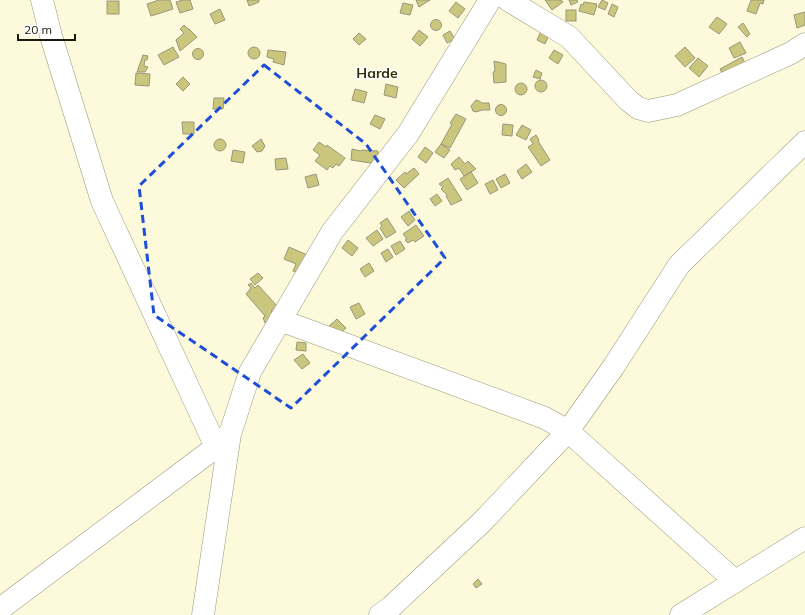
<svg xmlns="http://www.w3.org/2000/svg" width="805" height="615" font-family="Mulish,sans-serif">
<rect width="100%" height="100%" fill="#fcfada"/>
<g fill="#cbc67d" stroke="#99977a">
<path d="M 159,0 L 170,0 L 173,9 L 151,16 L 147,4 Z"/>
<path d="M 183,0 L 190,0 L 193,9 L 180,13 L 176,2 Z"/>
<path d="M 247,0 L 259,0 L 259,2 L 249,6 Z"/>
<path d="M 416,0 L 430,0 L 419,7 Z"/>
<path d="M 545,0 L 561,0 L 563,2 L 552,10 Z"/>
<path d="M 569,0 L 577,0 L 578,2 L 571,5 Z"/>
<path d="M 602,0 L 608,3 L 605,10 L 598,7 Z"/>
<path d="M 751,0 L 764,0 L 763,4 L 760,3 L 756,14 L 747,11 Z"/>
<rect x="107" y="1" width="12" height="13"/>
<path d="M 456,2 L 465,9 L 458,18 L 449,11 Z"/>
<path d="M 584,2 L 597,4 L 594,15 L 579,11 L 581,4 L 583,5 Z"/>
<path d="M 403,3 L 413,5 L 410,15 L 400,13 Z"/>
<path d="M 612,4 L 618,7 L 614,17 L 608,14 Z"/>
<path d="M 220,9 L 225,20 L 215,24 L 210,14 Z"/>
<rect x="566" y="10" width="10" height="11"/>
<path d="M 805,12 L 805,25 L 797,28 L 794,15 Z"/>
<path d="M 717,17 L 727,24 L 719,34 L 709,27 Z"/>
<circle cx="436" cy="25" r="5.5"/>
<path d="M 743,23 L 750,34 L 747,37 L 738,27 Z"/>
<path d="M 184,25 L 188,29 L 189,29 L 197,37 L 180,51 L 176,40 L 184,33 L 180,29 Z"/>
<path d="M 419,30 L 428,37 L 420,46 L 412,39 Z"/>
<path d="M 450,31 L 455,39 L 447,43 L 443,35 Z"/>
<path d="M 541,31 L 549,35 L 545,44 L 537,40 Z"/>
<path d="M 359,33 L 366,39 L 359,45 L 353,39 Z"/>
<path d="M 740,42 L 746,53 L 734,58 L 729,48 Z"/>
<circle cx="254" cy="53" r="6"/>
<path d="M 173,47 L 179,57 L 164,65 L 158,55 Z"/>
<path d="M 685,47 L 695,58 L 685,67 L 675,56 Z"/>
<circle cx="198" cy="54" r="5.5"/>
<path d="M 268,50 L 286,52 L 284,65 L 273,62 L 274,59 L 267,57 Z"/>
<path d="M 554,50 L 563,55 L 558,64 L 549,58 Z"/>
<path d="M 143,55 L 148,56 L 147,60 L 145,60 L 144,66 L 148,67 L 145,72 L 137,72 Z"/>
<path d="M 742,57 L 747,67 L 725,79 L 720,69 Z"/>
<path d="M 698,58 L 708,66 L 699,77 L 689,68 Z"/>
<path d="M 494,61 L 506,64 L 506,82 L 494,83 L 493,72 L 495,71 Z"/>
<path d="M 536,70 L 542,73 L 540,79 L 533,77 Z"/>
<path d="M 136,73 L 150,74 L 149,86 L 135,85 Z"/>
<path d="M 183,77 L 190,84 L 183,91 L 176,84 Z"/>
<circle cx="541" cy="86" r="6"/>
<circle cx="521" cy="89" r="6"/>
<path d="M 386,84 L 398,87 L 396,98 L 384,95 Z"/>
<path d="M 355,89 L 367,92 L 364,103 L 352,100 Z"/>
<path d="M 214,98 L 224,98 L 223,109 L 213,109 Z"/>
<path d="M 476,100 L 479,101 L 482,103 L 489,103 L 490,110 L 482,110 L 476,112 L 473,111 L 471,106 Z"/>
<circle cx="501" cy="110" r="5.5"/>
<path d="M 456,114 L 466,119 L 450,148 L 441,144 L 452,124 L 450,123 Z"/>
<path d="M 375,115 L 385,119 L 380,129 L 370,124 Z"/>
<path d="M 182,122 L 194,122 L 194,134 L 183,134 Z"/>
<path d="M 503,124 L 513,125 L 512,136 L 502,135 Z"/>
<path d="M 522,125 L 531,130 L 526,140 L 516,135 Z"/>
<path d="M 536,135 L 539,140 L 538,141 L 550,160 L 541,166 L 528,147 L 533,144 L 530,139 Z"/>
<path d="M 261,139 L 265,146 L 262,151 L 257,152 L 252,146 Z"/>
<circle cx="220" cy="145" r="6"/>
<path d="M 319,142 L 326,147 L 327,145 L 345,158 L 339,166 L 336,164 L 333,168 L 330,166 L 327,170 L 315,161 L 320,155 L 313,150 Z"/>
<path d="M 441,144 L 450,150 L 444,158 L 435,152 Z"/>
<path d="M 425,147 L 433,153 L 426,163 L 418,157 Z"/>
<path d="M 352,149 L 361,151 L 362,150 L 378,151 L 377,164 L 351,160 Z"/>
<path d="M 233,150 L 245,152 L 243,163 L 231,161 Z"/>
<path d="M 459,157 L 465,164 L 468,161 L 476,169 L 464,176 L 459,168 L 455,170 L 451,164 Z"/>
<path d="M 286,158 L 288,169 L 276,170 L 275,159 Z"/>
<path d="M 526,164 L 532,172 L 522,179 L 517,171 Z"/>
<path d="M 414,168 L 419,174 L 404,188 L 396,180 L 405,172 L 406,174 Z"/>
<path d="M 471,172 L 478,183 L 467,190 L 460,179 Z"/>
<path d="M 316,174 L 319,185 L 308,188 L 305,177 Z"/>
<path d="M 505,174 L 510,183 L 501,188 L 496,179 Z"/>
<path d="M 448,178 L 462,200 L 451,205 L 446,196 L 447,195 L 441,189 L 443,187 L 439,184 Z"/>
<path d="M 493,180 L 498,190 L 490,194 L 485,184 Z"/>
<path d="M 437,194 L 442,201 L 435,206 L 430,199 Z"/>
<path d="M 409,211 L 415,220 L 408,226 L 401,217 Z"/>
<path d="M 387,218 L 396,232 L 386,238 L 380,228 L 382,226 L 380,223 Z"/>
<path d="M 416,225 L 424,236 L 415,242 L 413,240 L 408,243 L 405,240 L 407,239 L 403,234 Z"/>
<path d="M 377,230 L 383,239 L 373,246 L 366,238 Z"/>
<path d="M 348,240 L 358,248 L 352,256 L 342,248 Z"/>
<path d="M 400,241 L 405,249 L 396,255 L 391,246 Z"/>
<path d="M 289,247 L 312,257 L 302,275 L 293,271 L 296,264 L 284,259 Z"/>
<path d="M 388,249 L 393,257 L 386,262 L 381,253 Z"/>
<path d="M 369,263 L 374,271 L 365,277 L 360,269 Z"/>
<path d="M 258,273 L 263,278 L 255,285 L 250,279 Z"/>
<path d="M 251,283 L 255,288 L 258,285 L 277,306 L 271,311 L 275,314 L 266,325 L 263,318 L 265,316 L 246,294 L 251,288 L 248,285 Z"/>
<path d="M 359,303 L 365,314 L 356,319 L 350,307 Z"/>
<path d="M 337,319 L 346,328 L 338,335 L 329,326 Z"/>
<path d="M 297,342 L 306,343 L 306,351 L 296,350 Z"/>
<path d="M 303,354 L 310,363 L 302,369 L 294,360 Z"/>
<path d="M 478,579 L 482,584 L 476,588 L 473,584 Z"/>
</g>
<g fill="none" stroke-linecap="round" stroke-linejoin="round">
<g stroke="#9a987b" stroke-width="23">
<g id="minor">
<path d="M 42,0 L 51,36 L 102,201 L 216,447"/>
<path d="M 508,0 L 569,37 L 628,100 L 638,108 L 648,111 L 677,105 L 791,53 L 805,44"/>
<path d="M 280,320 L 545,418 L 568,431 L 735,581"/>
<path d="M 0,609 L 216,447 L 227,436"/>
<path d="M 203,615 L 230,434 L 250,372 L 332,232 L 408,134 L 490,0"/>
<path d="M 380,615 L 391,607 L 482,522 L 568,431 L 614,366 L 679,265 L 805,142"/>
<path d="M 681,615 L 805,538"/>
</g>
</g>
<use href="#minor" stroke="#fff" stroke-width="22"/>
</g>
<path fill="none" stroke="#1d4ed8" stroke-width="3" stroke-dasharray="8 5" stroke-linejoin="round" d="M 264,65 L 366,144 L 445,258 L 291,408 L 154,315 L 139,186 Z"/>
<g text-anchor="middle" stroke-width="3.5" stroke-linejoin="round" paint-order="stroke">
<g font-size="14" font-weight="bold" fill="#322f03" stroke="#fff">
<text x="377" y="78">Harde</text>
</g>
</g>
<path d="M18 34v6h57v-6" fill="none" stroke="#1a190e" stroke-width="2"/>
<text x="24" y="34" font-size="12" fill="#1a190e" stroke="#ffffff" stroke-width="3" paint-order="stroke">20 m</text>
</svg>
